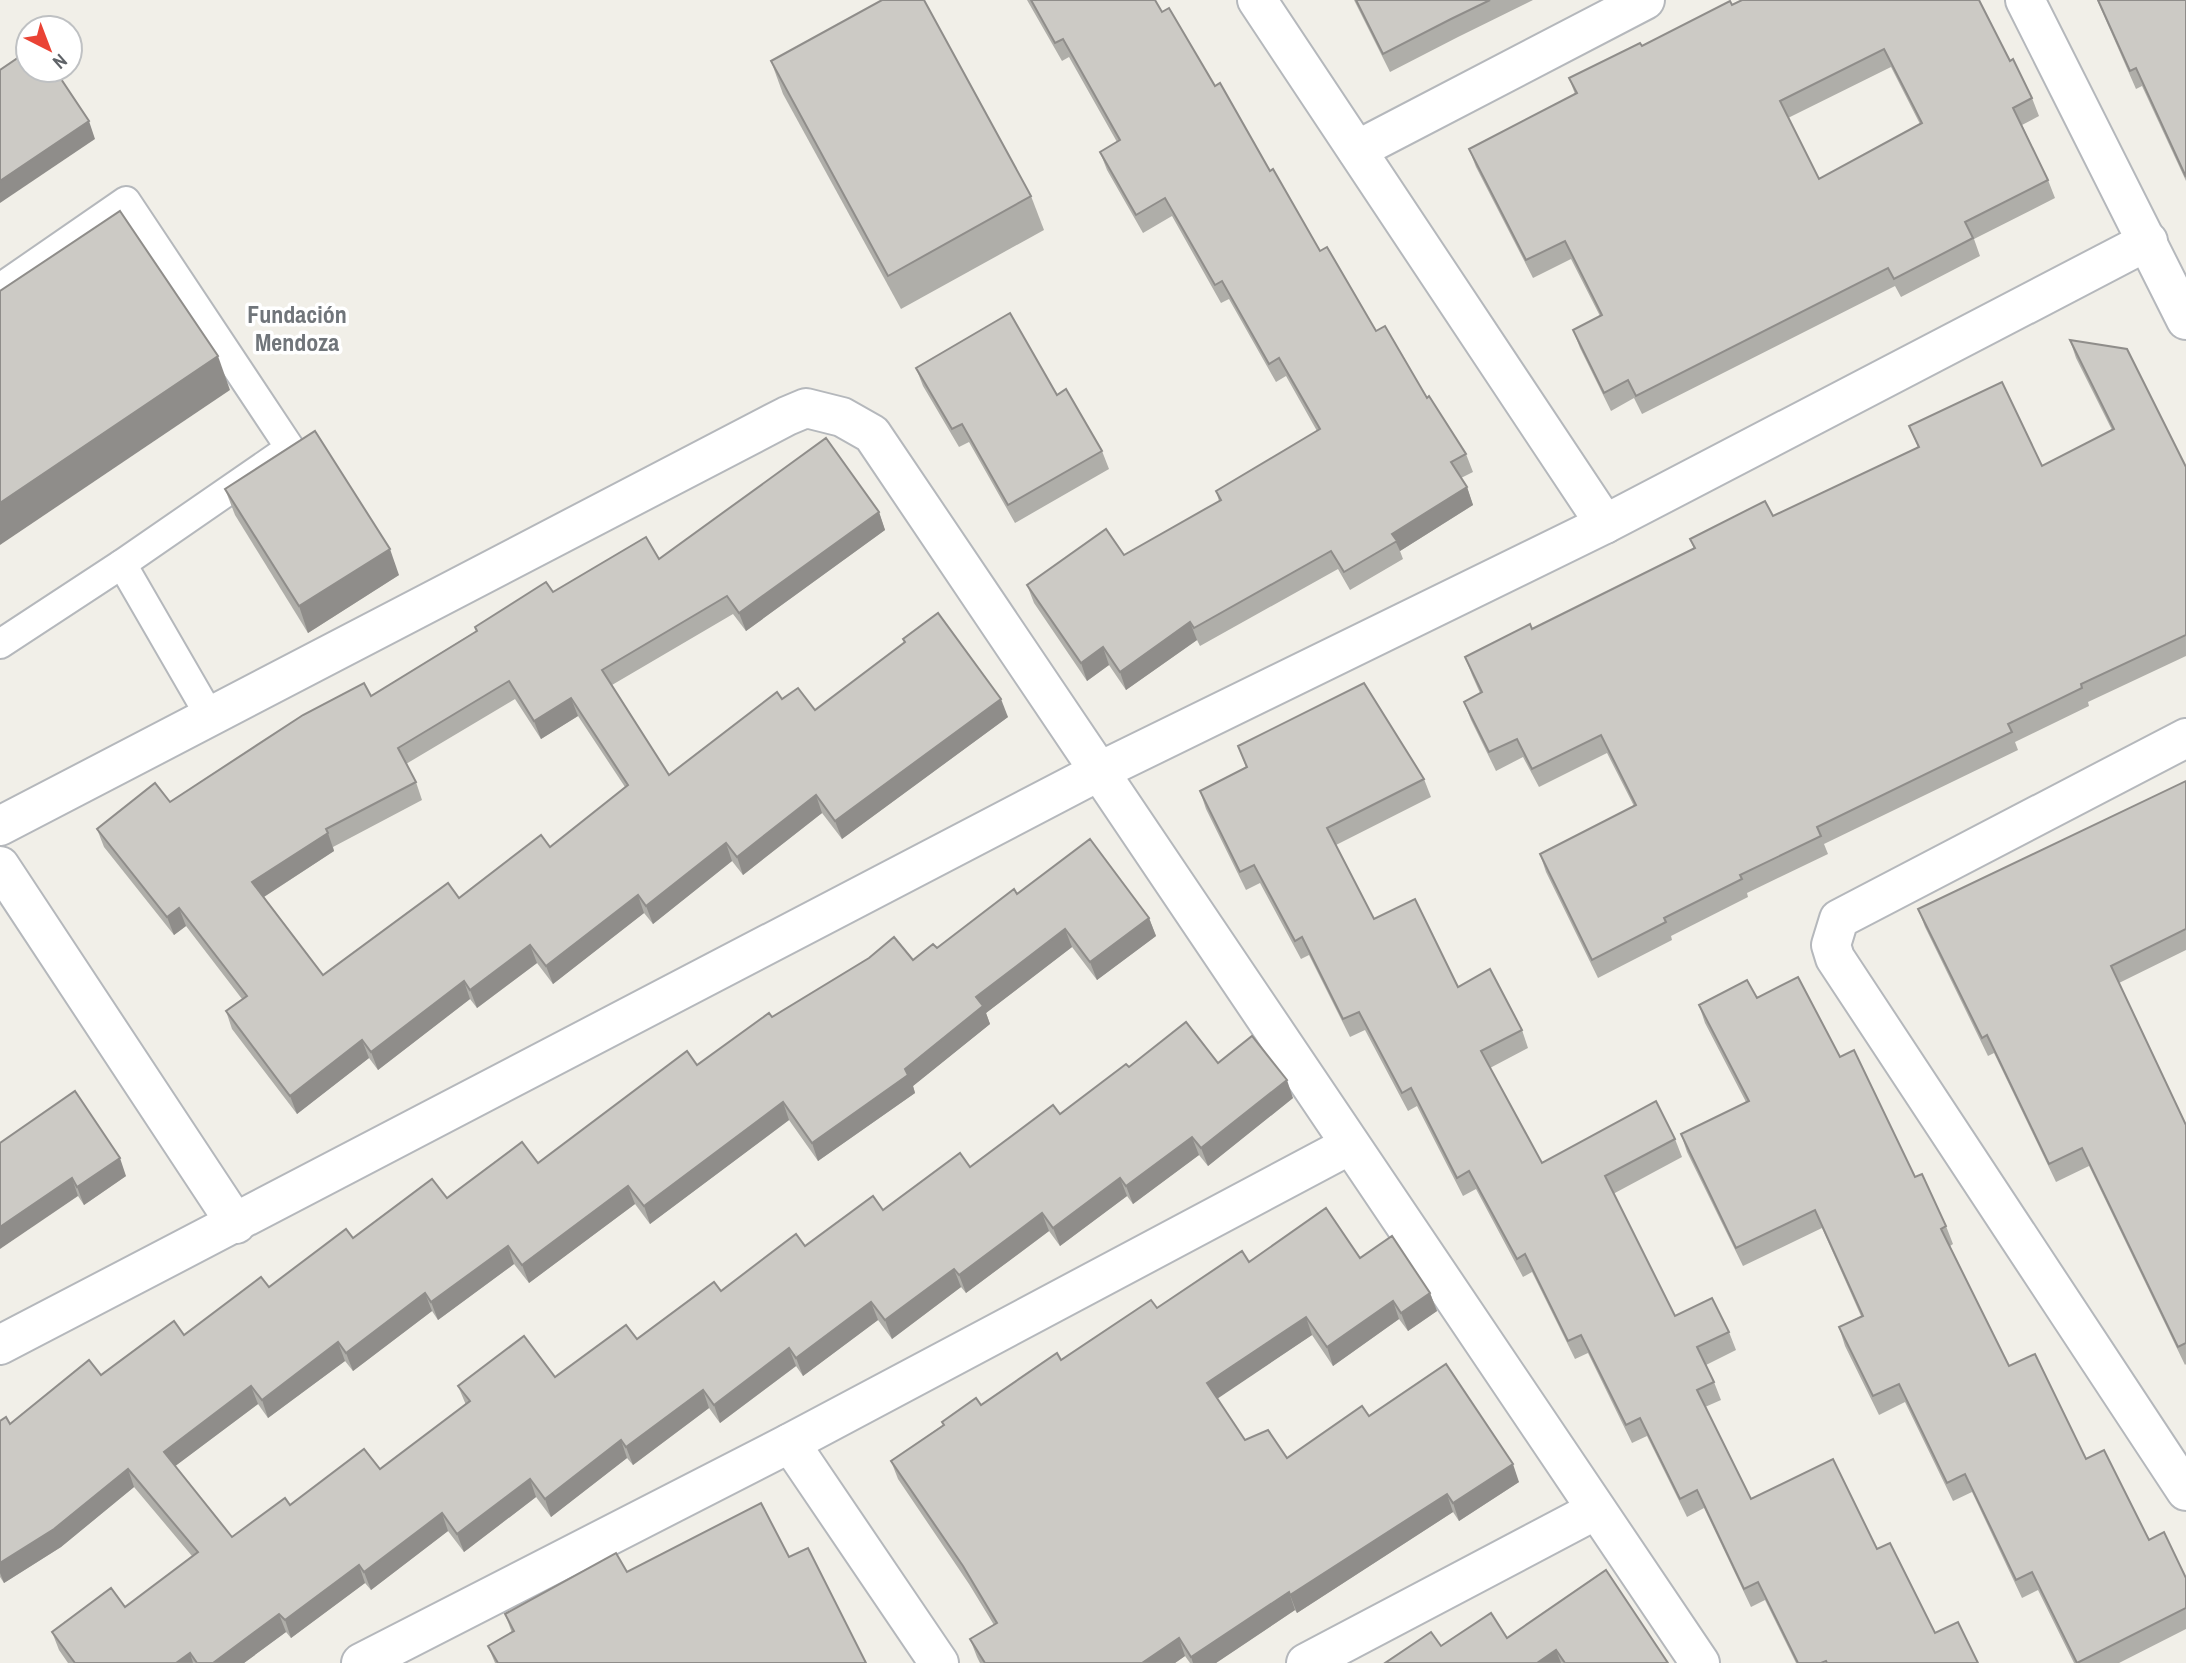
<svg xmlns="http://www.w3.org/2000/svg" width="2186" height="1663" font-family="'Archivo Narrow',sans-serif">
<rect width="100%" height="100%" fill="#f1efe8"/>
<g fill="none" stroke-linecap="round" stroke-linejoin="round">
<g stroke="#b5b8bc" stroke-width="32">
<g id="lane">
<path d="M 0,288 L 126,201 L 290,448 L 122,564 L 0,644"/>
<path d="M 122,564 L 211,718"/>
</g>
</g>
<g stroke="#b5b8bc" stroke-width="42">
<g id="street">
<path d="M 1257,0 L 1605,524"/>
<path d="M 2025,0 L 2186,320"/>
<path d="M 1357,150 L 1645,0"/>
<path d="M 2186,738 L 1839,919 L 1831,945 L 1835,958 L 2186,1491"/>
<path d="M 0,826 L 787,416 L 806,408 L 842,417 L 872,434 L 1700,1663"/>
<path d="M 0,866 L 236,1224"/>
<path d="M 0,1345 L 1098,772 L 1605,524 L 2148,241"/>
<path d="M 790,1443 L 939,1663"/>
<path d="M 361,1663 L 790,1443 L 1350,1145"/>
<path d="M 1306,1663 L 1596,1510"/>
</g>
</g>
<use href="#lane" stroke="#fff" stroke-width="28"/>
<use href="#street" stroke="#fff" stroke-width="38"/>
</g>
<g fill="#afaea9" fill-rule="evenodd">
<path d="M 1027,0 L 1155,0 L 1162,12 L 1215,86 L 1320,251 L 1376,331 L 1427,398 L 1466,454 L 1473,472 L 1461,478 L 1467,487 L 1473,505 L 1400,551 L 1403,559 L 1350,590 L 1338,569 L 1200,646 L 1197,640 L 1126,690 L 1109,665 L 1087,681 L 1034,603 L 1027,585 L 1124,555 L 1219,501 L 1216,491 L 1317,431 L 1286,376 L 1276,382 L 1229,299 L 1221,303 L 1172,216 L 1143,233 L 1107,170 L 1100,152 L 1117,142 L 1069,57 L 1062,61 Z"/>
<path d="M 1354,0 L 1533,0 L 1458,37 L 1390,72 Z"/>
<path d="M 2097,0 L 2186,0 L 2186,181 L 2142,86 L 2136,89 Z"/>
<path d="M 1732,5 L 2010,61 L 2032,98 L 2039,116 L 2022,125 L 2048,180 L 2055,198 L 1974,239 L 1980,256 L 1901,297 L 1895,286 L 1642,414 L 1634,398 L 1611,411 L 1580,348 L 1573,330 L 1600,316 L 1571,259 L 1533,278 L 1476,167 L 1469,149 L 1575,94 L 1569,78 ZM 1891,67 L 1920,124 L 1819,179 L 1788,118 Z"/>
<path d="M 771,61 L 1031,196 L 1044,230 L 901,309 L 783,94 Z"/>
<path d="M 2070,340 L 2186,467 L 2186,656 L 2088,702 L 2089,706 L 2015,742 L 2018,750 L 1824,844 L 1828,854 L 1747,893 L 1748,897 L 1671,936 L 1672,940 L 1598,978 L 1546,872 L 1540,854 L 1634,806 L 1607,753 L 1539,787 L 1523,757 L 1496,771 L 1471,720 L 1464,702 L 1480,693 L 1472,675 L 1465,657 L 1532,629 L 1694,549 L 1690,539 L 1773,516 L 1918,447 L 1909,426 L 2042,466 L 2112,430 L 2076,358 Z"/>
<path d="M 916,368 L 1057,395 L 1102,451 L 1109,469 L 1015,523 L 969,442 L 959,447 L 923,386 Z"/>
<path d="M 225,489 L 399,575 L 308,633 L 235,515 Z"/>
<path d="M 879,512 L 885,530 L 746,631 L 733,614 L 612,685 L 669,775 L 782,699 L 815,710 L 904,643 L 903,639 L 1008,717 L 842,839 L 822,813 L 743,875 L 732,861 L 653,924 L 644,913 L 553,984 L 537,963 L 477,1008 L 470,999 L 378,1070 L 369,1058 L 297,1114 L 232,1029 L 226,1011 L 242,999 L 186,926 L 174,935 L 104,847 L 97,829 L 170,802 L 371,696 L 476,631 L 475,627 L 553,592 L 659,559 ZM 515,699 L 541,739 L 578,716 L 625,787 L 550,847 L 323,975 L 264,897 L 334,851 L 333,847 L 422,800 L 416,782 L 406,764 Z"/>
<path d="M 1238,746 L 1424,779 L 1431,797 L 1336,845 L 1374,919 L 1458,987 L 1522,1030 L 1528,1048 L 1490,1068 L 1542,1163 L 1675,1139 L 1682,1157 L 1613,1194 L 1675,1316 L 1729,1332 L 1736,1350 L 1706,1365 L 1714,1382 L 1721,1400 L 1705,1407 L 1751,1499 L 1877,1549 L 1935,1633 L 1978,1663 L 1796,1663 L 1765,1600 L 1751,1607 L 1704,1508 L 1687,1517 L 1647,1436 L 1632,1443 L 1588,1353 L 1575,1359 L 1532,1272 L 1523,1277 L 1476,1189 L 1463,1196 L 1417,1106 L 1408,1111 L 1365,1030 L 1350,1037 L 1309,955 L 1301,959 L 1260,883 L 1246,890 L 1206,809 L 1200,791 L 1246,767 Z"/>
<path d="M 2186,781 L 2186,950 L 2119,983 L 2186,1125 L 2186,1364 L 2185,1365 L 2089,1166 L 2056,1182 L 1994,1053 L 1988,1056 L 1925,927 L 1918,909 Z"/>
<path d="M 1017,894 L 1149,918 L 1156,936 L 1097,980 L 1072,947 L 986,1013 L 990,1024 L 913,1086 L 915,1093 L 818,1161 L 789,1120 L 650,1224 L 635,1204 L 529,1283 L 514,1264 L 438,1320 L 432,1311 L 353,1371 L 345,1361 L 268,1418 L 258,1404 L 175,1466 L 232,1537 L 290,1505 L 380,1469 L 466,1405 L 458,1386 L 555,1377 L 637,1339 L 721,1291 L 805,1246 L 883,1210 L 970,1167 L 1060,1114 L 1129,1067 L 1218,1063 L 1293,1098 L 1208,1166 L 1199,1155 L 1133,1204 L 1127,1196 L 1060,1246 L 1049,1231 L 966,1293 L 961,1287 L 892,1339 L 878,1320 L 803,1376 L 796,1366 L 720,1423 L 709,1408 L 633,1465 L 627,1458 L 551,1517 L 536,1497 L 464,1552 L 448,1531 L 371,1590 L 365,1583 L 291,1638 L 286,1632 L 244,1663 L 68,1663 L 59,1650 L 52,1632 L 125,1607 L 192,1556 L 134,1487 L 61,1547 L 4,1583 L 0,1577 L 0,1421 L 10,1424 L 101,1375 L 184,1335 L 353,1238 L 447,1198 L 538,1163 L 697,1065 L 772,1017 L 913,960 L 937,948 Z"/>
<path d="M 1757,998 L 1840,1057 L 1946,1226 L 1953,1244 L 1950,1246 L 2009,1366 L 2086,1459 L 2149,1540 L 2186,1578 L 2186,1629 L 2119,1663 L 2074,1663 L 2038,1590 L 2022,1598 L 1972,1492 L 1953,1501 L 1905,1402 L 1879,1415 L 1845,1346 L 1839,1327 L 1861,1316 L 1822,1228 L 1743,1266 L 1687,1152 L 1681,1134 L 1746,1102 L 1705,1023 L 1699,1005 Z"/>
<path d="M 0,1143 L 126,1176 L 84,1205 L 78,1196 Z"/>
<path d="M 1360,1258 L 1430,1293 L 1437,1311 L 1408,1331 L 1399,1319 L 1333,1366 L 1312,1335 L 1217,1398 L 1245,1440 L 1287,1458 L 1369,1416 L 1519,1482 L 1459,1521 L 1453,1512 L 1297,1613 L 1295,1610 L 1216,1663 L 1190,1663 L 1185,1656 L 1175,1663 L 980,1663 L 977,1657 L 970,1639 L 994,1625 L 969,1584 L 898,1479 L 891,1461 L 943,1425 L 942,1422 L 981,1405 L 1061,1360 L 1157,1308 L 1249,1262 Z"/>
<path d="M 789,1557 L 866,1663 L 495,1663 L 488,1646 L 512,1633 L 505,1614 L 627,1572 Z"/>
<path d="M 1507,1638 L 1668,1663 L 1385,1663 L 1441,1646 Z"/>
</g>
<g fill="#8f8d8a">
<path d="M 89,121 L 95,139 L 0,203 L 0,181 Z"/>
<path d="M 218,356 L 230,390 L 0,545 L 0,503 Z"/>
<path d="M 1467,487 L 1473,505 L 1400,551 L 1392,534 Z"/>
<path d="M 879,512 L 885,530 L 746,631 L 739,613 Z"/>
<path d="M 390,549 L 399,575 L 308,633 L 299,606 Z"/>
<path d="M 1190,622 L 1197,640 L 1126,690 L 1120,672 Z"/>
<path d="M 1103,647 L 1109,665 L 1087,681 L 1081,663 Z"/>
<path d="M 571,698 L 578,716 L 541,739 L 534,721 Z"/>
<path d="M 1001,699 L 1008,717 L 842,839 L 835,821 Z"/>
<path d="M 816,795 L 822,813 L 743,875 L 737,857 Z"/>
<path d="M 328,833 L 334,851 L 259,900 L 252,882 Z"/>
<path d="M 726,843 L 732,861 L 653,924 L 646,906 Z"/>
<path d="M 638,895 L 644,913 L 553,984 L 546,966 Z"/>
<path d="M 179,908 L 186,926 L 174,935 L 167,917 Z"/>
<path d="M 1149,918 L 1156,936 L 1097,980 L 1090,962 Z"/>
<path d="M 1065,929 L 1072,947 L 986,1013 L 990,1024 L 913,1086 L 915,1093 L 818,1161 L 812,1143 L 905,1069 L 976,997 Z"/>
<path d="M 530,945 L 537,963 L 477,1008 L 470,990 Z"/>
<path d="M 464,981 L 470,999 L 378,1070 L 371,1052 Z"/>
<path d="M 362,1040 L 369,1058 L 297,1114 L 290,1096 Z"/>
<path d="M 1287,1080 L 1293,1098 L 1208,1166 L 1201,1148 Z"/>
<path d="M 783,1102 L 789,1120 L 650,1224 L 644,1206 Z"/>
<path d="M 1192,1137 L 1199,1155 L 1133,1204 L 1126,1186 Z"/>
<path d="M 120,1158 L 126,1176 L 84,1205 L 77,1187 Z"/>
<path d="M 72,1178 L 78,1196 L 0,1249 L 0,1227 Z"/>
<path d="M 1120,1178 L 1127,1196 L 1060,1246 L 1053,1228 Z"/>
<path d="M 628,1186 L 635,1204 L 529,1283 L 522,1265 Z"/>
<path d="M 1042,1213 L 1049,1231 L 966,1293 L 959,1275 Z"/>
<path d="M 508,1246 L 514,1264 L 438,1320 L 431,1302 Z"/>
<path d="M 954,1269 L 961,1287 L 892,1339 L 885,1320 Z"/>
<path d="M 425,1293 L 432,1311 L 353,1371 L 346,1353 Z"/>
<path d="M 1430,1293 L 1437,1311 L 1408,1331 L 1401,1313 Z"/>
<path d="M 1393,1301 L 1399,1319 L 1333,1366 L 1327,1347 Z"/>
<path d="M 871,1302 L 878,1320 L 803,1376 L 796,1358 Z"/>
<path d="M 1306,1317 L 1312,1335 L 1214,1401 L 1207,1383 Z"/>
<path d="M 338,1342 L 345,1361 L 268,1418 L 262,1400 Z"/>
<path d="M 789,1348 L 796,1366 L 720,1423 L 714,1405 Z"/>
<path d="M 251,1386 L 258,1404 L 170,1470 L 164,1452 Z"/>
<path d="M 703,1390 L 709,1408 L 633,1465 L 626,1447 Z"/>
<path d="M 621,1440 L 627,1458 L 551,1517 L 545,1499 Z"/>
<path d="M 1513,1464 L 1519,1482 L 1459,1521 L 1453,1503 Z"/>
<path d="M 128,1469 L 134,1487 L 61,1547 L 4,1583 L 0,1573 L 0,1563 Z"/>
<path d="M 530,1479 L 536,1497 L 464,1552 L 457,1534 Z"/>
<path d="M 1447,1494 L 1453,1512 L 1297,1613 L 1290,1595 Z"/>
<path d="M 442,1513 L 448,1531 L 371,1590 L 364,1572 Z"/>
<path d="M 359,1565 L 365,1583 L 291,1638 L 285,1620 Z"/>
<path d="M 1289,1592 L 1295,1610 L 1216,1663 L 1193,1663 L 1191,1657 Z"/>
<path d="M 279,1614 L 286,1632 L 244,1663 L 213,1663 Z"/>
<path d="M 1179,1638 L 1185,1656 L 1175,1663 L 1142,1663 Z"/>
<path d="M 1556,1650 L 1561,1663 L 1537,1663 Z"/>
<path d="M 190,1653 L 193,1663 L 176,1663 Z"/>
</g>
<g fill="#cccac5" stroke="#8f8d8a" stroke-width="2" fill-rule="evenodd">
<path d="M 882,0 L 924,0 L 1031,196 L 888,276 L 771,61 Z"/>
<path d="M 1031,0 L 1155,0 L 1162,12 L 1169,8 L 1215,86 L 1220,83 L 1270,171 L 1273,169 L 1320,251 L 1327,247 L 1376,331 L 1385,326 L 1427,398 L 1429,396 L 1466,454 L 1451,462 L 1467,487 L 1392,534 L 1397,541 L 1344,572 L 1331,551 L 1194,628 L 1190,622 L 1120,672 L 1103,647 L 1081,663 L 1027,585 L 1106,529 L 1124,555 L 1221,500 L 1216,491 L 1320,429 L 1279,358 L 1269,364 L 1222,281 L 1215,285 L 1165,198 L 1136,215 L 1100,152 L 1120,140 L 1063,39 L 1055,43 Z"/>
<path d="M 1356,0 L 1490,0 L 1451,19 L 1383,54 Z"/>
<path d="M 1742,0 L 1979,0 L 2010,61 L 2013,59 L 2032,98 L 2013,108 L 2048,180 L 1965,222 L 1973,238 L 1894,279 L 1888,268 L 1636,396 L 1628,380 L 1604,393 L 1573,330 L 1602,315 L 1565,241 L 1526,260 L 1469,149 L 1577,93 L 1569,78 L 1640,43 L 1642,46 L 1730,1 L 1732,5 ZM 1884,49 L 1922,123 L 1819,179 L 1780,101 Z"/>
<path d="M 2098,0 L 2186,0 L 2186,177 L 2136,68 L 2130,71 Z"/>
<path d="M 28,51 L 28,70 L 55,70 L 89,121 L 0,181 L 0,70 Z"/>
<path d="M 120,211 L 218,356 L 0,503 L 0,291 Z"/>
<path d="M 1010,313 L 1057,395 L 1066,389 L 1102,451 L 1008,505 L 962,424 L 952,429 L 916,368 Z"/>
<path d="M 2070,340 L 2127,349 L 2186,467 L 2186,635 L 2081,684 L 2082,688 L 2008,724 L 2012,732 L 1817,827 L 1821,836 L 1740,875 L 1742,879 L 1664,918 L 1666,922 L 1592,960 L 1540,854 L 1636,805 L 1601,735 L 1532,769 L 1517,739 L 1489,752 L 1464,702 L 1482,692 L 1465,657 L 1530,624 L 1532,629 L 1695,548 L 1690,539 L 1765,501 L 1773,516 L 1919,447 L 1909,426 L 2002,382 L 2042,466 L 2114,429 Z"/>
<path d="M 315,431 L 390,549 L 299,606 L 225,489 Z"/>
<path d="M 826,438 L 879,512 L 739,613 L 727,596 L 602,670 L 669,775 L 777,692 L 782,699 L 798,688 L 815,710 L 905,642 L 903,639 L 938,613 L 1001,699 L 835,821 L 816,795 L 737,857 L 726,843 L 646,906 L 638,895 L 546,966 L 530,945 L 470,990 L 464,981 L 371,1052 L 362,1040 L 290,1096 L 226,1011 L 247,996 L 179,908 L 167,917 L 97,829 L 155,783 L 170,802 L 303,715 L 364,683 L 371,696 L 477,631 L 475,627 L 546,582 L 553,592 L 646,537 L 659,559 ZM 509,681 L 534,721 L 571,698 L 628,785 L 550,847 L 541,835 L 459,898 L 448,883 L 323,975 L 252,882 L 328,833 L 326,829 L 416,782 L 398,748 Z"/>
<path d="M 1364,683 L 1424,779 L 1327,828 L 1374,919 L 1415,899 L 1458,987 L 1490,969 L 1522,1030 L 1481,1051 L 1542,1163 L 1656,1101 L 1675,1139 L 1605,1176 L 1675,1316 L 1712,1298 L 1729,1332 L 1697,1347 L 1714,1382 L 1697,1390 L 1751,1499 L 1833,1459 L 1877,1549 L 1890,1543 L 1935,1633 L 1958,1622 L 1978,1663 L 1827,1663 L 1826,1661 L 1821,1663 L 1798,1663 L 1758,1582 L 1744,1589 L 1697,1490 L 1680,1499 L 1640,1418 L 1626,1425 L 1581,1335 L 1568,1341 L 1525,1254 L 1517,1259 L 1469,1171 L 1457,1178 L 1411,1088 L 1402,1093 L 1359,1012 L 1343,1019 L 1302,937 L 1295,941 L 1254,865 L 1240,872 L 1200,791 L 1247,767 L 1238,746 Z"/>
<path d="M 2186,781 L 2186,929 L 2111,966 L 2186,1125 L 2186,1343 L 2178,1347 L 2082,1148 L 2049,1164 L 1987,1035 L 1982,1038 L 1918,909 Z"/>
<path d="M 1090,839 L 1149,918 L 1090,962 L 1065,929 L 976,997 L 983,1006 L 905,1069 L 908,1075 L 812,1143 L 783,1102 L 644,1206 L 628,1186 L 522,1265 L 508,1246 L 431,1302 L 425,1293 L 346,1353 L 338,1342 L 262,1400 L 251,1386 L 164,1452 L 232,1537 L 285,1498 L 290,1505 L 364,1449 L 380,1469 L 470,1401 L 458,1386 L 524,1336 L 555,1377 L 626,1325 L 637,1339 L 714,1282 L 721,1291 L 796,1234 L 805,1246 L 873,1196 L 883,1210 L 960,1153 L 970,1167 L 1053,1105 L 1060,1114 L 1126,1064 L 1129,1067 L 1186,1022 L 1218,1063 L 1252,1036 L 1287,1080 L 1201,1148 L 1192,1137 L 1126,1186 L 1120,1178 L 1053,1228 L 1042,1213 L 959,1275 L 954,1269 L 885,1320 L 871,1302 L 796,1358 L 789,1348 L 714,1405 L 703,1390 L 626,1447 L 621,1440 L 545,1499 L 530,1479 L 457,1534 L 442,1513 L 364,1572 L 359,1565 L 285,1620 L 279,1614 L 213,1663 L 197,1663 L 190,1653 L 176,1663 L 75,1663 L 52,1632 L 111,1588 L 125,1607 L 198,1552 L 128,1469 L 54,1529 L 0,1563 L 0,1421 L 6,1417 L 10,1424 L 89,1360 L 101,1375 L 174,1321 L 184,1335 L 261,1277 L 269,1287 L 346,1229 L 353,1238 L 432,1179 L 447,1198 L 522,1142 L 538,1163 L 687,1051 L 697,1065 L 769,1013 L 772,1017 L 869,958 L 894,937 L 913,960 L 933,944 L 937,948 L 1014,889 L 1017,894 Z"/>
<path d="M 1798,977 L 1840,1057 L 1854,1050 L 1915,1177 L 1922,1174 L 1946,1226 L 1941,1229 L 2009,1366 L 2035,1354 L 2086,1459 L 2104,1450 L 2149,1540 L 2164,1532 L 2186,1578 L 2186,1608 L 2077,1663 L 2032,1572 L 2016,1580 L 1965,1474 L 1947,1483 L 1899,1384 L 1873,1396 L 1839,1327 L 1863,1316 L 1815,1210 L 1736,1248 L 1681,1134 L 1749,1101 L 1699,1005 L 1747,980 L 1757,998 Z"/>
<path d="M 75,1091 L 120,1158 L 77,1187 L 72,1178 L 0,1227 L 0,1143 Z"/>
<path d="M 1326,1208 L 1360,1258 L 1392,1236 L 1430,1293 L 1401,1313 L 1393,1301 L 1327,1347 L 1306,1317 L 1207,1383 L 1245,1440 L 1268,1430 L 1287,1458 L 1362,1406 L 1369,1416 L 1446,1364 L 1513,1464 L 1453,1503 L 1447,1494 L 1290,1595 L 1289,1592 L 1191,1657 L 1179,1638 L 1142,1663 L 985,1663 L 970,1639 L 997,1623 L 963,1566 L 891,1461 L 944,1425 L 942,1422 L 976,1398 L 981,1405 L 1057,1353 L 1061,1360 L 1151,1300 L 1157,1308 L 1242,1251 L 1249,1262 Z"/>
<path d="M 761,1503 L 789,1557 L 808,1548 L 866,1663 L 498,1663 L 488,1646 L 514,1631 L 505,1614 L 616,1553 L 627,1572 Z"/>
<path d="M 1606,1570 L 1668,1663 L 1565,1663 L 1556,1650 L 1537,1663 L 1385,1663 L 1431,1632 L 1441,1646 L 1491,1613 L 1507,1638 Z"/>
</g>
<g text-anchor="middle" stroke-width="7" stroke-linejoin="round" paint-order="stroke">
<g font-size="24" font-weight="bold" fill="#70757a" stroke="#fff">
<text x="297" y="323">Fundación<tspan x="297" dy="28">Mendoza</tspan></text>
</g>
</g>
<g transform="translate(49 49) rotate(138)"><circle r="33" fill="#ffffff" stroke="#bfc1c3" stroke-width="2"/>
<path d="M0-5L12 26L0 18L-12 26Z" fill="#ea4335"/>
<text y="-10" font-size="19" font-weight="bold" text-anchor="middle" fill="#5f6368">N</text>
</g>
</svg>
